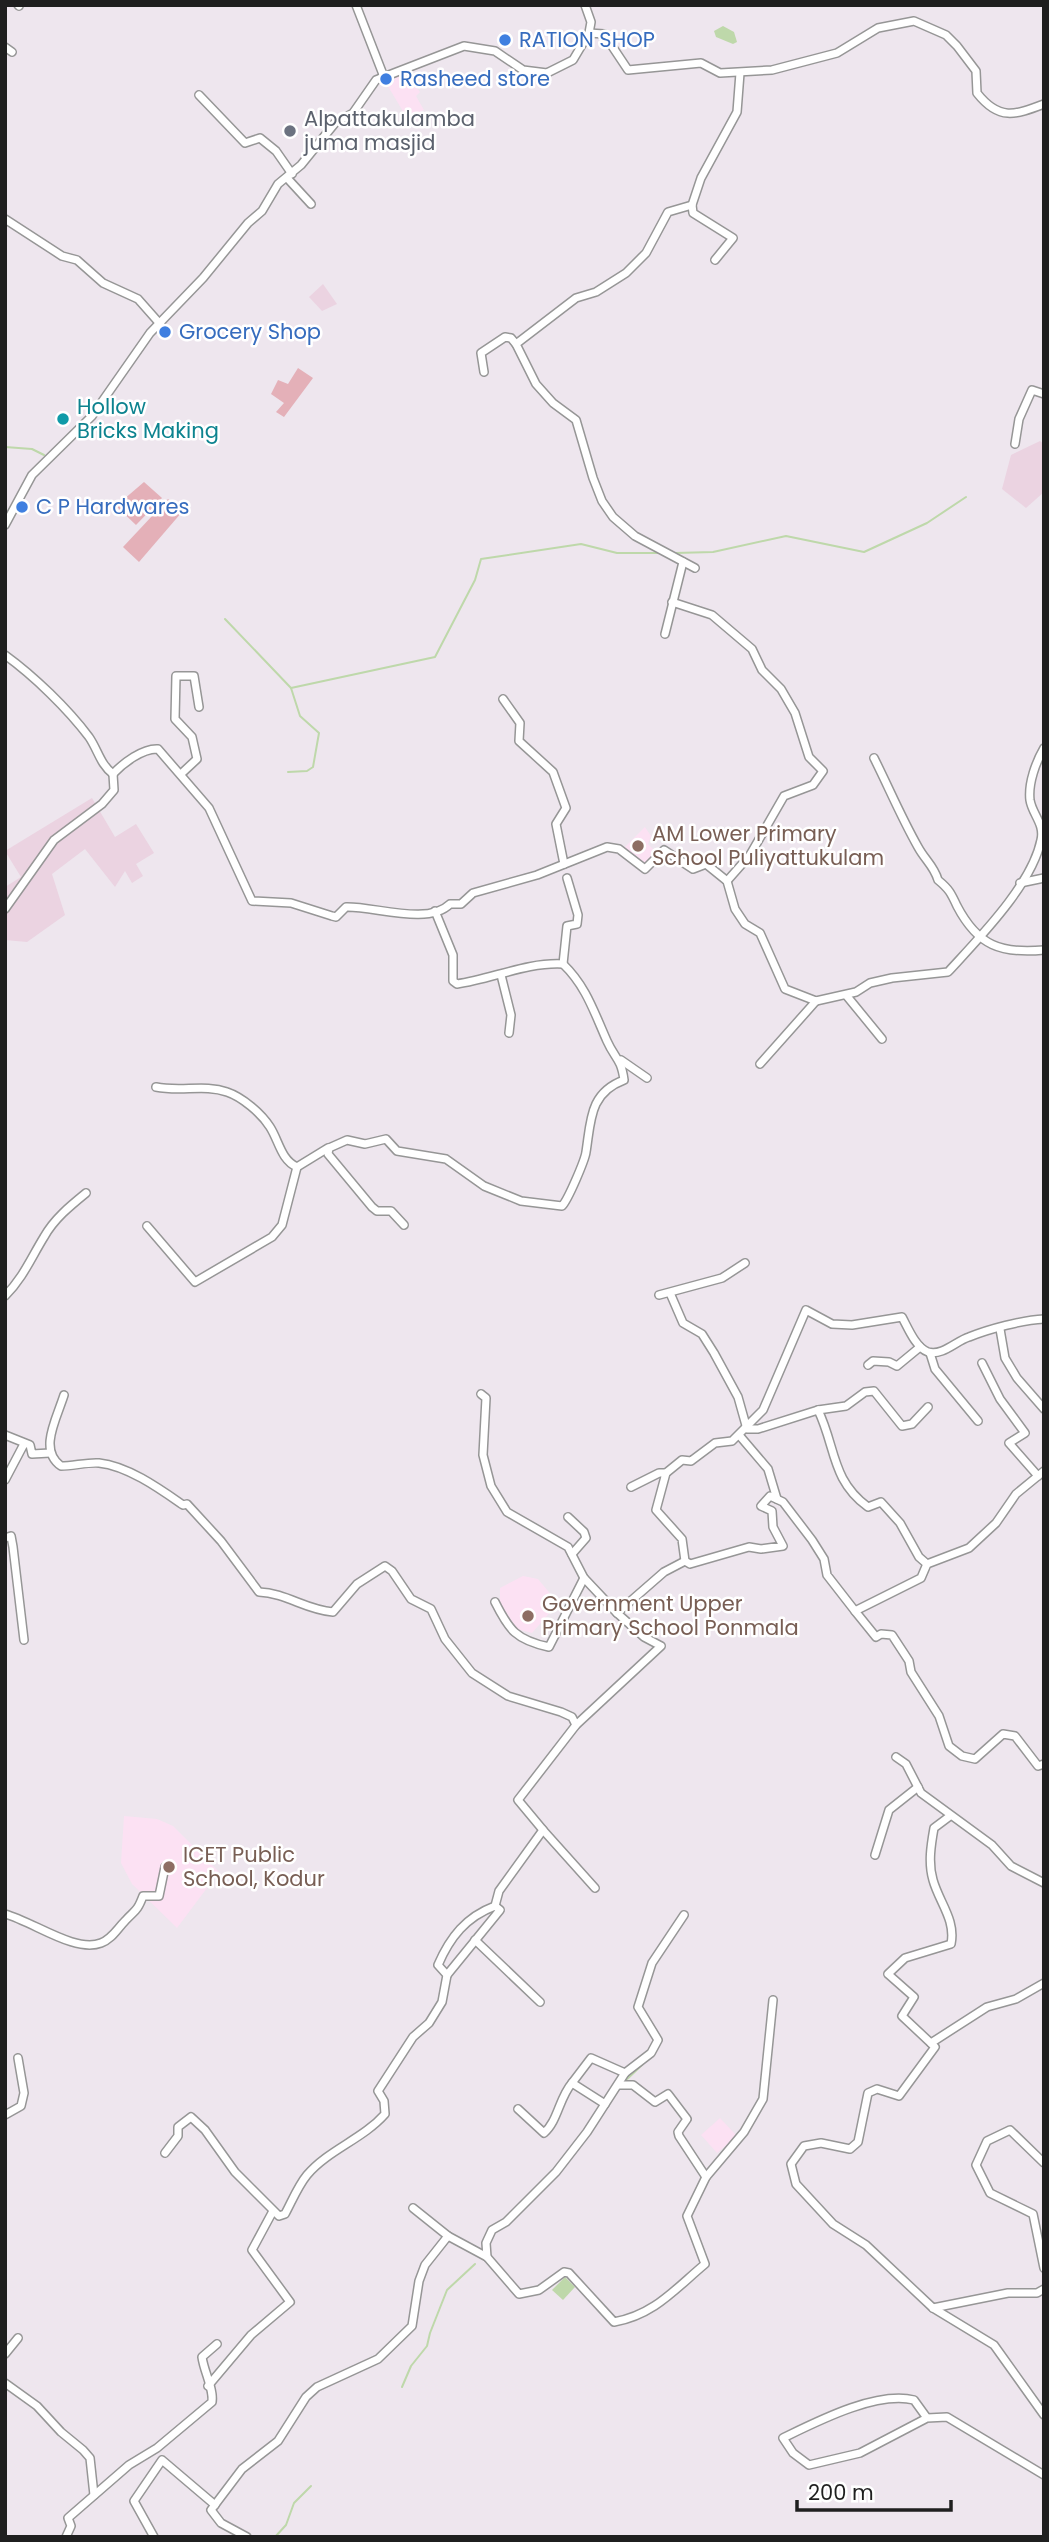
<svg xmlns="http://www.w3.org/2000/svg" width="1049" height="2542" font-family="Poppins,sans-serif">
<rect width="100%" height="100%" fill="#eee6ee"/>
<g fill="#fce1f3">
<path d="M 406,72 L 420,92 L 416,96 L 424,110 L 407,118 L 386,83 Z"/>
<path d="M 645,827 L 651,836 L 648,844 L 658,854 L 643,867 L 624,848 Z"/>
<path d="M 523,1576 L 538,1579 L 558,1603 L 532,1633 L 517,1629 L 500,1603 L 500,1588 Z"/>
<path d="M 124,1816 L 157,1819 L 173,1826 L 219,1872 L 177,1928 L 132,1884 L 121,1863 Z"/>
<path d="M 720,2118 L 737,2136 L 717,2153 L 701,2135 Z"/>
</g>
<g fill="#ebd3e1">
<path d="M 323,284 L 337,304 L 322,311 L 309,297 Z"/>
<path d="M 1040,441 L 1044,444 L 1044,492 L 1026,508 L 1002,489 L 1011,455 Z"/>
<path d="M 92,798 L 115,837 L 136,824 L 154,853 L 136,864 L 143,876 L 132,883 L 125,871 L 115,887 L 85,849 L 52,874 L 65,915 L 27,942 L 5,940 L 5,887 L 21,877 L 5,851 Z"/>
</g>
<g fill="#e4b0b8">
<path d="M 298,368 L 313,378 L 284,417 L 276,412 L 284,403 L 271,394 L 278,380 L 288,384 Z"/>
<path d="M 144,482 L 162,498 L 136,525 L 116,506 Z"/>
<path d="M 168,499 L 182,512 L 139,562 L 123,547 Z"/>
</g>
<g fill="#bed8aa">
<path d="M 723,26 L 734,32 L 737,42 L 733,44 L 716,37 L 714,31 Z"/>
<path d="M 565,2277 L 575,2287 L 563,2300 L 552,2290 Z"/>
</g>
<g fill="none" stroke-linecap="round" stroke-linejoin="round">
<g stroke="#bed8aa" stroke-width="2">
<path d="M 5,447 L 32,449 L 44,455"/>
<path d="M 675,553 L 713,552 L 786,536 L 864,552 L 927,523 L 966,497"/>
<path d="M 225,619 L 291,688 L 300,716 L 319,733 L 313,767 L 307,771 L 288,772"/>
<path d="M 291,688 L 435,657 L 475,580 L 481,559 L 581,544 L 617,553 L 659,553"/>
<path d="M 624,2082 L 643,2064"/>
<path d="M 402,2387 L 411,2366 L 427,2346 L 430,2333 L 447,2290 L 475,2264"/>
<path d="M 275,2537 L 286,2525 L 294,2503 L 311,2486"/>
</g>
<g stroke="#969696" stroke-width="10">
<g id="minor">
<path d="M 18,5 L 19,6"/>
<path d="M 356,5 L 384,77"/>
<path d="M 585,5 L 591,22 L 589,33"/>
<path d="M 5,47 L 12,52"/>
<path d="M 199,95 L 245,143 L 260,138 L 276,151 L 292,174"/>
<path d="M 288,179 L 311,204"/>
<path d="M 692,205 L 693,213 L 733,238 L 715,260"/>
<path d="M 5,219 L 62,256 L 77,260 L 103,283 L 138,299 L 161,325"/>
<path d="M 484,372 L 481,353 L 505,337 L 511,338 L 516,344"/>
<path d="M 1015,444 L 1019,419 L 1032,390 L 1044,394"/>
<path d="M 5,525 L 32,475 L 92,416 L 150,333 L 203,278 L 248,223 L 262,211 L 278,184 L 301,165 L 335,123 L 353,113 L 376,80 L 464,46 L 495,51 L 523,70 L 547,73 L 573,60 L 589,33 L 604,34 L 628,70 L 701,63 L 720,73 L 772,70 L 837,53 L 878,28 L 914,21 L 946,35 L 957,46 L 976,71 L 977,93 C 999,121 1015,115 1044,104"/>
<path d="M 695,568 L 635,536 L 613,517 L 602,501 L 593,478 L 576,420 L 553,403 L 536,384 L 516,344 L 576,298 L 596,292 L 626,273 L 646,253 L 668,212 L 692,205 L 701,178 L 737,112 L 740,73"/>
<path d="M 672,602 L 712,615 L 752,649 L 762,670 L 781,689 L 795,713 L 809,757 L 823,771 L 813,785 L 784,796 L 750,855 L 727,881"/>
<path d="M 665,634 L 683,562"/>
<path d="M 5,655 C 34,676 68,709 89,737 C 98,750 100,764 113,774"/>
<path d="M 503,699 L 520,723 L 519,741 L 553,772 L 566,808 L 556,824 L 564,864"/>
<path d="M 874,758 C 889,788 901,817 918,847 C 925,860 934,866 938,880 C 949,889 951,893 957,906 C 978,946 1001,954 1044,950"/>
<path d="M 182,773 L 197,759 L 192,737 L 175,719 L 176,676 L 194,676 L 199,707"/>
<path d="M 113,774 C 123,763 143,748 158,749 L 209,808 L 252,901 L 291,903 L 332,916 L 336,917 L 346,907 C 374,906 428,926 450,904 L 461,904 L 473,893 L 537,875 L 607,847 L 619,849 L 645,869 L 664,850 L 693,869 L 706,864 L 727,881 L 735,909 L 745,924 L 760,933 L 785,989 L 816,1001 L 856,992 L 870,983 L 892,978 L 948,972 C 978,939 1032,885 1041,840 C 1045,824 1032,814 1030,800 C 1028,783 1036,762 1044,748"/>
<path d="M 1020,883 L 1044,878"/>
<path d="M 5,909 L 54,840 L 102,804 L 114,790 L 113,774"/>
<path d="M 563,964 L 567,926 L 577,924 L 578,915 L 567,878"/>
<path d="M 501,975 L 511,1015 L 509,1033"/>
<path d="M 846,995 L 882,1039"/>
<path d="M 621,1060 L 647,1078"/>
<path d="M 760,1064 L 816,1001"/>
<path d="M 156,1087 C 181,1092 205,1084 227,1092 C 242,1097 261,1113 270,1127 C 279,1141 281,1160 297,1167 L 328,1148"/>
<path d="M 404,1225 L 391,1211 L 377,1211 L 372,1207 L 328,1154 L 329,1148 L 347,1140 L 365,1144 L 386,1139 L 397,1151 L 446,1159 L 484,1186 L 521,1201 L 562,1206 C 568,1200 585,1160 586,1152 C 591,1121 589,1093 624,1080 C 621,1058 615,1059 607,1041 C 594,1012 586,986 563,964 C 527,962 492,979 457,984 L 453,981 L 453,955 L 435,911"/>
<path d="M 147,1226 L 195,1282 L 272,1237 L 282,1225 L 297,1167"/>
<path d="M 670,1293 L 683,1323 L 702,1334 L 714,1353 L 738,1397 L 747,1429 L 758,1429 L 818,1410 L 846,1406 L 865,1392 L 874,1391 L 902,1426 L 912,1424 L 928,1407"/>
<path d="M 659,1295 L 722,1278 L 745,1263"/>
<path d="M 5,1296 C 23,1278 31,1258 44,1237 C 54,1219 70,1206 86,1193"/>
<path d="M 1000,1329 L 1005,1358 L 1017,1378 L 1044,1409"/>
<path d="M 930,1353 L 935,1369 L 978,1421"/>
<path d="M 982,1363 L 1000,1399 L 1025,1433 L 1009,1443 L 1038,1476"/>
<path d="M 868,1365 L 873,1361 L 889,1362 L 897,1366 L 920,1347"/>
<path d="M 481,1394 L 486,1398 L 483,1455 L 491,1486 L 507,1512 L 568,1547 L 584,1578 L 617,1613"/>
<path d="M 64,1395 C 57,1418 38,1450 61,1466 C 73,1466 88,1462 99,1463 C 128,1466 160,1489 183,1505 L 187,1504 L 221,1541 L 259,1592 C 286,1593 306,1610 333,1612 L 357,1584 L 385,1566 L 392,1571 L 411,1599 L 431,1609 L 445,1639 L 472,1673 L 508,1696 L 561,1712 L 572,1717 L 576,1725"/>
<path d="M 818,1410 C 836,1447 831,1480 868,1507 L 881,1502 L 900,1523 L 919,1557 L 927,1564"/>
<path d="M 5,1435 L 30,1445 L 32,1454 L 50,1453"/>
<path d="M 739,1435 L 768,1469 L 777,1499"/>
<path d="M 1044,1471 L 1016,1494 L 996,1523 L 969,1548 L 927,1564 L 921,1578 L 855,1611 L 876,1637 L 881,1634 L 892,1635 L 909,1661 L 911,1672 L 939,1716 L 949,1746 L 962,1756 L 975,1759 L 1003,1734 L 1015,1736 L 1038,1766 L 1044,1764"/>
<path d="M 5,1480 L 24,1444"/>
<path d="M 631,1487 L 659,1473 L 666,1473"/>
<path d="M 568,1517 L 584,1532 L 586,1538 L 572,1554"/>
<path d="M 5,1538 L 11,1536 L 13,1547 L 24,1640"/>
<path d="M 495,1602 C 509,1630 516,1640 549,1647 L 584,1578"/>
<path d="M 855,1611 L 827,1575 L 824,1559 L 812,1540 L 783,1502 L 770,1496 L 761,1506 L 772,1511 L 773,1527 L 783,1546 L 761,1549 L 749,1547 L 690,1564 L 685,1561 L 682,1539 L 656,1510 L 666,1473 L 682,1460 L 691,1461 L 715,1443 L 732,1441 L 763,1410 L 806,1310 L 832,1324 L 852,1325 L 902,1317 C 908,1328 916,1348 928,1352 C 943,1356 956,1341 969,1337 C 989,1329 1022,1320 1044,1319"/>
<path d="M 896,1757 L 906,1764 L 921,1793 L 992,1845 L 1011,1866 L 1044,1883"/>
<path d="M 950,1816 L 934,1828 C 931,1845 928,1863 933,1880 C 939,1902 956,1920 951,1944 L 905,1958 L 888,1974 L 914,1997 L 902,2016 L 935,2047 L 899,2096 L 877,2089 L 868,2093 L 858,2142 L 850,2149 L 821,2143 L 804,2146 L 791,2164 L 796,2184 L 833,2224 L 866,2245 L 933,2308 L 994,2345 L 1044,2415"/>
<path d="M 543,1830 L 595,1888"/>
<path d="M 875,1855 L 889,1810 L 918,1787"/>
<path d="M 5,1914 C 34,1922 75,1953 101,1943 C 112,1939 117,1929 125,1921 C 135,1910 137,1912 143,1896 L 159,1896 L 165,1867"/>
<path d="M 475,1940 L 540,2002"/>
<path d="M 447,1975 L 500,1910 L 495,1906"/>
<path d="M 931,2043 L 987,2007 L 1016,1999 L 1044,1983"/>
<path d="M 625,2073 L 587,2132 L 556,2172 L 506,2222 L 492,2230 L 486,2243 L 487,2257 L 519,2294 L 539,2290 L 564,2272 L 569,2273 L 614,2322 C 654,2315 675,2289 705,2264 L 687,2216 L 706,2177 L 744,2132 L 763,2099 L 773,2000"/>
<path d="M 572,2083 L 591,2058 L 625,2073 L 651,2053 L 658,2040 L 638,2007 L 652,1963 L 684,1915"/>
<path d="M 618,2085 L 633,2085 L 655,2102 L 668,2094 L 687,2119 L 678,2132 L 679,2136 L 706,2177"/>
<path d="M 518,2109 L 544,2133 C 558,2121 559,2098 572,2083 L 605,2104"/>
<path d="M 5,2115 L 21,2106 L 24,2093 L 18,2058"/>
<path d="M 165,2153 L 178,2136 L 178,2127 L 191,2117 L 205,2130 L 235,2172 L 279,2216 L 285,2214 C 292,2201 298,2186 307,2175 C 328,2150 363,2139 385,2114 L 384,2101 L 378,2091 L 413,2037 L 429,2023 L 442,2002 L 447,1975 L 438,1965 C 450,1937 466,1917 495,1906 L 499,1891 L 543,1830 L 518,1800 L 576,1725 L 661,1646 L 644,1637 L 617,1613 L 664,1572 L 685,1561"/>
<path d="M 1044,2163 L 1010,2130 L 987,2141 L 976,2165 L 990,2193 L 1033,2214 L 1044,2268"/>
<path d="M 448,2236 L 487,2257"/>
<path d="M 933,2308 L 1008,2293 L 1037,2293 L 1044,2289"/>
<path d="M 5,2354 L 18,2338"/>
<path d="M 5,2383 L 37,2406 L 61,2432 L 83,2450 L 90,2458 L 94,2495"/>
<path d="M 208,2386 L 251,2335 L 290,2302 L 252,2250 L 273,2211"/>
<path d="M 927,2418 L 914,2400 C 876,2391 818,2421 783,2438 L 793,2453 L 809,2465 L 860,2453 L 927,2418 L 947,2417 L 1044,2475"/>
<path d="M 66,2537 L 71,2526 L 68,2518 L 129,2465 L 157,2448 L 212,2402 C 214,2389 204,2372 202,2357 L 217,2344"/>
<path d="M 154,2537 L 134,2501 L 162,2460 L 215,2505"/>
<path d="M 247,2537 L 221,2523 L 211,2510 L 242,2469 L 278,2441 L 306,2397 L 317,2387 L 378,2359 L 412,2326 L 419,2281 L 425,2265 L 448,2236 L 413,2208"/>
</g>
</g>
<use href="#minor" stroke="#fff" stroke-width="7"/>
</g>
<g fill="#3f7fe0" stroke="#fff" stroke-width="2.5">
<circle cx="505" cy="40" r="7"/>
<circle cx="386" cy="79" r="7"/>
<circle cx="165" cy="332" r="7"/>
<circle cx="22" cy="507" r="7"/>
</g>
<circle fill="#6b7280" stroke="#fff" stroke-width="2.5" cx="290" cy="131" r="7"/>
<circle fill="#0f9aa8" stroke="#fff" stroke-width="2.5" cx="63" cy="419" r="7"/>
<g fill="#8d6e63" stroke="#fff" stroke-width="2.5">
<circle cx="638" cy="846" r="7"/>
<circle cx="528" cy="1616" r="7"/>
<circle cx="169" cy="1867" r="7"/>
</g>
<g text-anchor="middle" stroke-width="5" stroke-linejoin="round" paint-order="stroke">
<g font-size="21" fill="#366cbe" stroke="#fff" text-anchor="start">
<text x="519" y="47">RATION SHOP</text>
<text x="400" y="86">Rasheed store</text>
<text x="179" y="339">Grocery Shop</text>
<text x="36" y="514">C P Hardwares</text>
</g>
<g font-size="21" fill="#5b616d" stroke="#fff" text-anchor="start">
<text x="304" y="126">Alpattakulamba<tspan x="304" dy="24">juma masjid</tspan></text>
</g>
<g font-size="21" fill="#0d838f" stroke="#fff" text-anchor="start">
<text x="77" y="414">Hollow<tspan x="77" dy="24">Bricks Making</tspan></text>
</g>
<g font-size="21" fill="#785e54" stroke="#fff" text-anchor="start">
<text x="652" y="841">AM Lower Primary<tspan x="652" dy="24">School Puliyattukulam</tspan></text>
<text x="542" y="1611">Government Upper<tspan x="542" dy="24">Primary School Ponmala</tspan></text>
<text x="183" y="1862">ICET Public<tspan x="183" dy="24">School, Kodur</tspan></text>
</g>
</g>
<rect width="1049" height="2542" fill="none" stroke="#1f1f1f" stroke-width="14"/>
<path d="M797 2500v10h154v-10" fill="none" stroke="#1f1f1f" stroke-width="3.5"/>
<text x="808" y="2500" font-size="21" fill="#1f1f1f" stroke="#ffffff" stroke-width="5" paint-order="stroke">200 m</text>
</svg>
